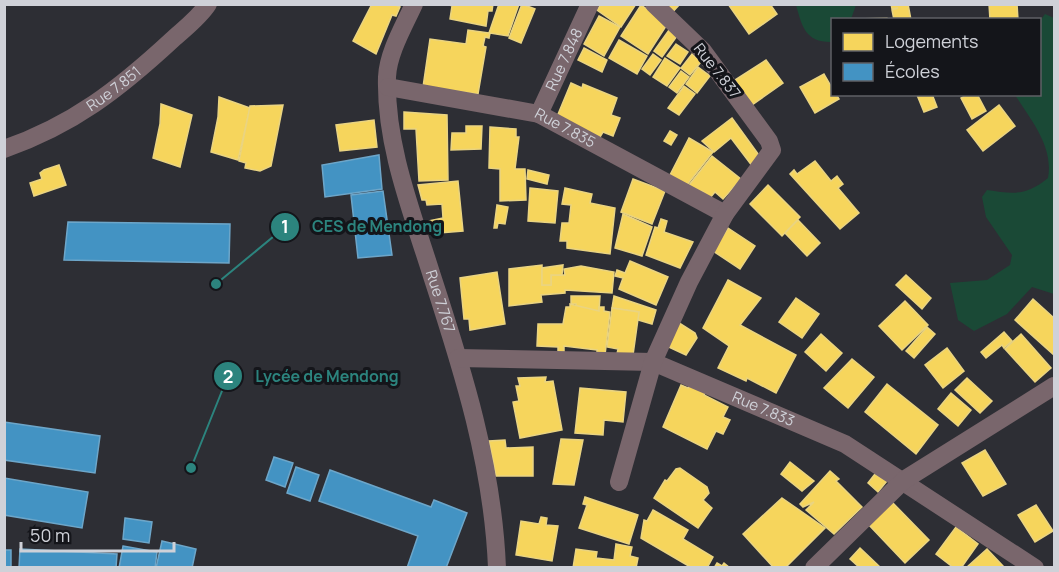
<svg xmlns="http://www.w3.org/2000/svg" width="1059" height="572" font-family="Manrope,sans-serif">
<rect width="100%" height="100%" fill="#2d2e34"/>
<g fill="#1a4936">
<path d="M 796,5 L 796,4 L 856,5 L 851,19 L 832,20 L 831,42 C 805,42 802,26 796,5 Z"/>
<path d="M 1045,14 L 1054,18 L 1054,294 L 1032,287 L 1007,314 L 974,331 L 958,320 L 950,283 L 987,280 L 1010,265 L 1012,255 L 986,217 L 982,197 L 987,190 C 1014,194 1026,196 1048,178 C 1054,147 1031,120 1015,95 L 1040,94 L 1040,21 Z"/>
</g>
<g fill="#f6d55c" stroke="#ead481" stroke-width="1.5">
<path d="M 372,4 L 393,4 L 400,7 L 396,16 L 392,15 L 376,54 L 353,41 Z"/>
<path d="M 448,4 L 493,4 L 492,11 L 488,11 L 486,26 L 450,19 L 452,6 Z"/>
<path d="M 499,4 L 519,4 L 508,36 L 490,33 L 489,38 L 485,37 L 483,46 L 486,47 L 478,94 L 423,87 L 430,39 L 466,44 L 468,30 L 489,33 Z"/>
<path d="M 522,4 L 535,9 L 521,43 L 509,38 Z"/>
<path d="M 601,4 L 636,4 L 621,27 L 597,10 Z"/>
<path d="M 659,4 L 680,4 L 670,15 Z"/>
<path d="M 728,4 L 770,4 L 777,14 L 749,34 Z"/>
<path d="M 891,4 L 908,4 L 911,20 L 894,20 L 892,10 L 898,8 L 892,9 Z"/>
<path d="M 989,4 L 1017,4 L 1018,20 L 990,20 Z"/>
<path d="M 641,5 L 668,23 L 648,54 L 621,36 Z"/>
<path d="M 599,16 L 620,27 L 604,56 L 584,44 Z"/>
<path d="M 887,18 L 888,20 L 859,20 L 859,19 Z"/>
<path d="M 669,30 L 677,36 L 662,57 L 654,51 Z"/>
<path d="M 619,40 L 647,56 L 637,74 L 609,58 Z"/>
<path d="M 676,44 L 688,52 L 680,64 L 667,56 Z"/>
<path d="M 584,48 L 607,60 L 602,72 L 578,60 Z"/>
<path d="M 653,54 L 661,60 L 650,75 L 642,69 Z"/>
<path d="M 692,54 L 701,62 L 690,75 L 681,68 Z"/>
<path d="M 665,58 L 680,68 L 667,86 L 653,77 Z"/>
<path d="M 766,60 L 783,83 L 752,105 L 735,80 Z"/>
<path d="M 698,67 L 710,76 L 697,93 L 686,84 Z"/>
<path d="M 681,71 L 689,77 L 677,93 L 669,87 Z"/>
<path d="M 824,74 L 832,88 L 832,94 L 836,94 L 839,99 L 815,113 L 800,87 Z"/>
<path d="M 571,83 L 582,88 L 583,84 L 617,98 L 611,115 L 620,118 L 613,136 L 603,132 L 600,137 L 556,119 Z"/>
<path d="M 684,86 L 695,94 L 679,115 L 668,108 Z"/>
<path d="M 932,94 L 937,107 L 924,112 L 917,95 Z"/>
<path d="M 968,94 L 977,94 L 986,111 L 972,119 L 961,98 Z"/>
<path d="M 219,97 L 250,108 L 238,160 L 211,152 L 218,117 Z"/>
<path d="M 161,104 L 192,115 L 180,167 L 153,158 L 160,124 Z"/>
<path d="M 283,105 L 271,166 L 260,171 L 245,168 L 246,163 L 239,161 L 250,106 Z"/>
<path d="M 999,105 L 1015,126 L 983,151 L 967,130 Z"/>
<path d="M 404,112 L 447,115 L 448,180 L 419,181 L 416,129 L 404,129 Z"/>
<path d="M 732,118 L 761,158 L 753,167 L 731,138 L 714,152 L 702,141 Z"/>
<path d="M 374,120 L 377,147 L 340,151 L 336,125 Z"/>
<path d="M 466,126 L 482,126 L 481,149 L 451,150 L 452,133 L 466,133 Z"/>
<path d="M 490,127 L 516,129 L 516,137 L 519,137 L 515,169 L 525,169 L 526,200 L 500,201 L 500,169 L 489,168 Z"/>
<path d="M 670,131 L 677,135 L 671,145 L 664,141 Z"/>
<path d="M 689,138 L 713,152 L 687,185 L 670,175 Z"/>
<path d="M 712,156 L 741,179 L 723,199 L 715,192 L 710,198 L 702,191 L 699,194 L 689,185 Z"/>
<path d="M 815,161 L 831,181 L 837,176 L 843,184 L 838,188 L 859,213 L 840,229 L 790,174 L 794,170 L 797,174 Z"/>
<path d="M 59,165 L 66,185 L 34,196 L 30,183 L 42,179 L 40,173 L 44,170 Z"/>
<path d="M 528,170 L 549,175 L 547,184 L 527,179 Z"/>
<path d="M 633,179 L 665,191 L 652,224 L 621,212 Z"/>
<path d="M 458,181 L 463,231 L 427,234 L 428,221 L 443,218 L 442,204 L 427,205 L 426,200 L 422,200 L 418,185 Z"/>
<path d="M 768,185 L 800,217 L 782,236 L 750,204 Z"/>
<path d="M 530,188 L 558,191 L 555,223 L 528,221 Z"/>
<path d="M 565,188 L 592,194 L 590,203 L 615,208 L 610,254 L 567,248 L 567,241 L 560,241 L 562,223 L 569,223 L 571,205 L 562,204 Z"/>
<path d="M 497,205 L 508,207 L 505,224 L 498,223 L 497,228 L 494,228 Z"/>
<path d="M 623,214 L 652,227 L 642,256 L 615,248 Z"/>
<path d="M 661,219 L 667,221 L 664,232 L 693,242 L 680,268 L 646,255 L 655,227 L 658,228 Z"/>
<path d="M 798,220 L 820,243 L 807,256 L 785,233 Z"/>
<path d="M 728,228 L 755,246 L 740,269 L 713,251 Z"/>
<path d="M 630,261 L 668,277 L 656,305 L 619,289 L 623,278 L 615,276 L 617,270 L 625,273 Z"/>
<path d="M 542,265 L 542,285 L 551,285 L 551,275 L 565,275 L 564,269 L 581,266 L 614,272 L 612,293 L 565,290 L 565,293 L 541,295 L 542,302 L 509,306 L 509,269 Z"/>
<path d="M 563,265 L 562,275 L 551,275 L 551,285 L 542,285 L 542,268 Z"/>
<path d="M 497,272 L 505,324 L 470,330 L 469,319 L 464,319 L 460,278 Z"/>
<path d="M 906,275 L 931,298 L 922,309 L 896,285 Z"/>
<path d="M 728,280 L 761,298 L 740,325 L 796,355 L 776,393 L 747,378 L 746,381 L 718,368 L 729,346 L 703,328 Z"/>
<path d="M 571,296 L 600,296 L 599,311 L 576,308 L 576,304 L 571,304 Z"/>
<path d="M 614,296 L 656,310 L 652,324 L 638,320 L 639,312 L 612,308 Z"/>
<path d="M 796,298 L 819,314 L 802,338 L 779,322 Z"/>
<path d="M 1033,299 L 1054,318 L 1054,355 L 1015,320 Z"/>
<path d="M 905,301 L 928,325 L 902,350 L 879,326 Z"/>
<path d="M 570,304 L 599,311 L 599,307 L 604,307 L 604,311 L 610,312 L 605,355 L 597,355 L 597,350 L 564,346 L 564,352 L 558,352 L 558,347 L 537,346 L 538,324 L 563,324 L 566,307 L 570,307 Z"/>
<path d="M 612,308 L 639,312 L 633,355 L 617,354 L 618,349 L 607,347 Z"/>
<path d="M 676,321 L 695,333 L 697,338 L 686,355 L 662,344 Z"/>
<path d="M 927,327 L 935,334 L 914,358 L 906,351 Z"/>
<path d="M 1004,332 L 1012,341 L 1004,348 L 1002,345 L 986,358 L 981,352 Z"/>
<path d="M 821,334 L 842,353 L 826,371 L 805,352 Z"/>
<path d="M 1021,334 L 1051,368 L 1035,382 L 1005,349 Z"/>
<path d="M 947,348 L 964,371 L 943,388 L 925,365 Z"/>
<path d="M 852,359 L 874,377 L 848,408 L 824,388 Z"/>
<path d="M 546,377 L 545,382 L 553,381 L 562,430 L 520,438 L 513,402 L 519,401 L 516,386 L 520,386 L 518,378 Z"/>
<path d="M 694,378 L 709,386 L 704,395 L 728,407 L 723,417 L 730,420 L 723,434 L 716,431 L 707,449 L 663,427 L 681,385 L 688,388 Z"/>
<path d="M 967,378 L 992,401 L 980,413 L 955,390 Z"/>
<path d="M 887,384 L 938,425 L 916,454 L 865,412 Z"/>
<path d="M 580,388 L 626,392 L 623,422 L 604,420 L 603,435 L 575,433 Z"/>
<path d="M 951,393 L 971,410 L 958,426 L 938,409 Z"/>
<path d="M 561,439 L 583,440 L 574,485 L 553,484 Z"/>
<path d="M 505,440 L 506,448 L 533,447 L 533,476 L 496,476 L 489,441 Z"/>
<path d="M 985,450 L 1006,484 L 983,496 L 962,463 Z"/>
<path d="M 790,462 L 814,481 L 802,491 L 781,474 Z"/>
<path d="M 680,468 L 707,487 L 709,493 L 703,500 L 712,508 L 698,528 L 654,498 L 665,480 L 667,481 L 676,469 Z"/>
<path d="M 830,471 L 839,479 L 836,481 L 862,507 L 834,534 L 806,510 L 814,502 L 803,507 L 800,504 Z"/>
<path d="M 875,474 L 887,481 L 878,492 L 868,483 Z"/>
<path d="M 585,497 L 638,515 L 629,544 L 579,528 L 587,505 L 583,504 Z"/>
<path d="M 782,498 L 825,528 L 785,568 L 774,568 L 743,534 Z"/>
<path d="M 891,501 L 929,540 L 905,563 L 868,524 Z"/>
<path d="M 1036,505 L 1053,531 L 1035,542 L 1018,515 Z"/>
<path d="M 653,510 L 688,530 L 683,539 L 713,557 L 707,568 L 692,568 L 641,538 L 644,520 L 647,521 Z"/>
<path d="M 541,517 L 547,518 L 546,525 L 558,526 L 552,561 L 516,555 L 521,521 L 539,524 Z"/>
<path d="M 956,527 L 978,544 L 961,568 L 954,568 L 936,554 Z"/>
<path d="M 616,544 L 632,547 L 630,556 L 638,558 L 636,568 L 573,568 L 576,549 L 597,552 L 596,558 L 614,560 Z"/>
<path d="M 860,548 L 881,568 L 860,568 L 850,559 Z"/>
<path d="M 987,549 L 1004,567 L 968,568 L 967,567 Z"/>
<path d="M 717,563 L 722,566 L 724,563 L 730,568 L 714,568 Z"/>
</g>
<g fill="#4393c3" stroke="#6da6c9" stroke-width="1.5">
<path d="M 379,155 L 382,189 L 325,197 L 322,165 Z"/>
<path d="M 383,191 L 392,255 L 358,258 L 351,195 Z"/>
<path d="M 68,222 L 230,224 L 229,263 L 64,260 Z"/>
<path d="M 4,422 L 100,436 L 95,473 L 4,460 Z"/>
<path d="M 274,457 L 293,463 L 285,487 L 266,480 Z"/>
<path d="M 296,467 L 319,475 L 310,501 L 287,493 Z"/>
<path d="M 330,470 L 431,507 L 434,500 L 467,513 L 446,568 L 407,568 L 418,536 L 319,501 Z"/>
<path d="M 4,478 L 88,492 L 82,528 L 4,515 Z"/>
<path d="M 125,518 L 152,522 L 149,543 L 123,539 Z"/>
<path d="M 162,541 L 196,549 L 192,568 L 156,568 Z"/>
<path d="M 123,546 L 157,552 L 155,568 L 119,568 Z"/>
<path d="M 20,549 L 117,554 L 116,568 L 19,568 Z"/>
<rect x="4" y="550" width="7" height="18"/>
</g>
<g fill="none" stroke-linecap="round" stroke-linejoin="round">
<g stroke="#79666c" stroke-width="18">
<path id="s1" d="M 414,4 C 404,26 388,53 387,77 C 385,145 412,212 432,276 C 463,371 493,466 497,568"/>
<path id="s2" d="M 388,87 L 539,114 L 725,214"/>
<path id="s3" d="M 539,114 L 590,4"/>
<path id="s4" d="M 4,149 C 73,125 119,89 172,40 C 184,29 199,18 208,4"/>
<path id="s5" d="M 458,358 L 653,362 L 845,444 L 1035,568"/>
<path d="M 619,482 L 653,362 L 689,282 L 725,214 L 772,150 L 769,141 L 703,51 L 654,4"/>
<path d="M 814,568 L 904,480 L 1054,386"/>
</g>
</g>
<g text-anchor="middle" stroke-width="6" stroke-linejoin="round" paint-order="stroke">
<g font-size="15" fill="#cfd1d8" stroke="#14151a">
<text dy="5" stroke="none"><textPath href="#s3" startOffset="60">Rue 7.848</textPath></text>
<text transform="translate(717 71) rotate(52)" y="5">Rue 7.837</text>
<text dy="5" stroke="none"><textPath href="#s4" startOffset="126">Rue 7.851</textPath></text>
<text dy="5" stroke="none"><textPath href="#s2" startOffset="183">Rue 7.835</textPath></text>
<text dy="5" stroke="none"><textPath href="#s1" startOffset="310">Rue 7.767</textPath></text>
<text dy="5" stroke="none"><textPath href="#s5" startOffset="315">Rue 7.833</textPath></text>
</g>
</g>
<path fill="none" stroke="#2c847e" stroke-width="2" d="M216 284L285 227M191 468L228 376"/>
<g fill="#2c847e" stroke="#14151a" stroke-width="2">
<circle cx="216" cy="284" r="6"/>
<circle cx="191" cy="468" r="6"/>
<circle cx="285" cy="227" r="15"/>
<circle cx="228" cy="376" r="15"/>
</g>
<g font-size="18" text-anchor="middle" font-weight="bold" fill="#fff">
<text x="285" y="233">1</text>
<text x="228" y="383">2</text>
</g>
<g font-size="16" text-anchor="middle" font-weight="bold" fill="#2c847e" stroke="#14151a" stroke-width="6" stroke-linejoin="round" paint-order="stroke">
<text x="377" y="232">CES de Mendong</text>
<text x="327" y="382">Lycée de Mendong</text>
</g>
<rect width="1059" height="572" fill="none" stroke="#cfd1d8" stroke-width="12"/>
<rect x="831" y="18" width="210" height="78" fill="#14151a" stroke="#5f6066" stroke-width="1.5"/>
<rect x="843" y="33" width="30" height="18" fill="#f6d55c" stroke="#5f6066" stroke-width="1.5"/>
<text x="885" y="48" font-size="18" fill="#cfd1d8">Logements</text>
<rect x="843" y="63" width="30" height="18" fill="#4393c3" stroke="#5f6066" stroke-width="1.5"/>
<text x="885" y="78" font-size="18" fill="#cfd1d8">Écoles</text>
<path d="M21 542v9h153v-9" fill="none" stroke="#cfd1d8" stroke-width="3"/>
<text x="30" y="542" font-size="18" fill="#cfd1d8" stroke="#14151a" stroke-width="4.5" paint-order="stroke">50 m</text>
</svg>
